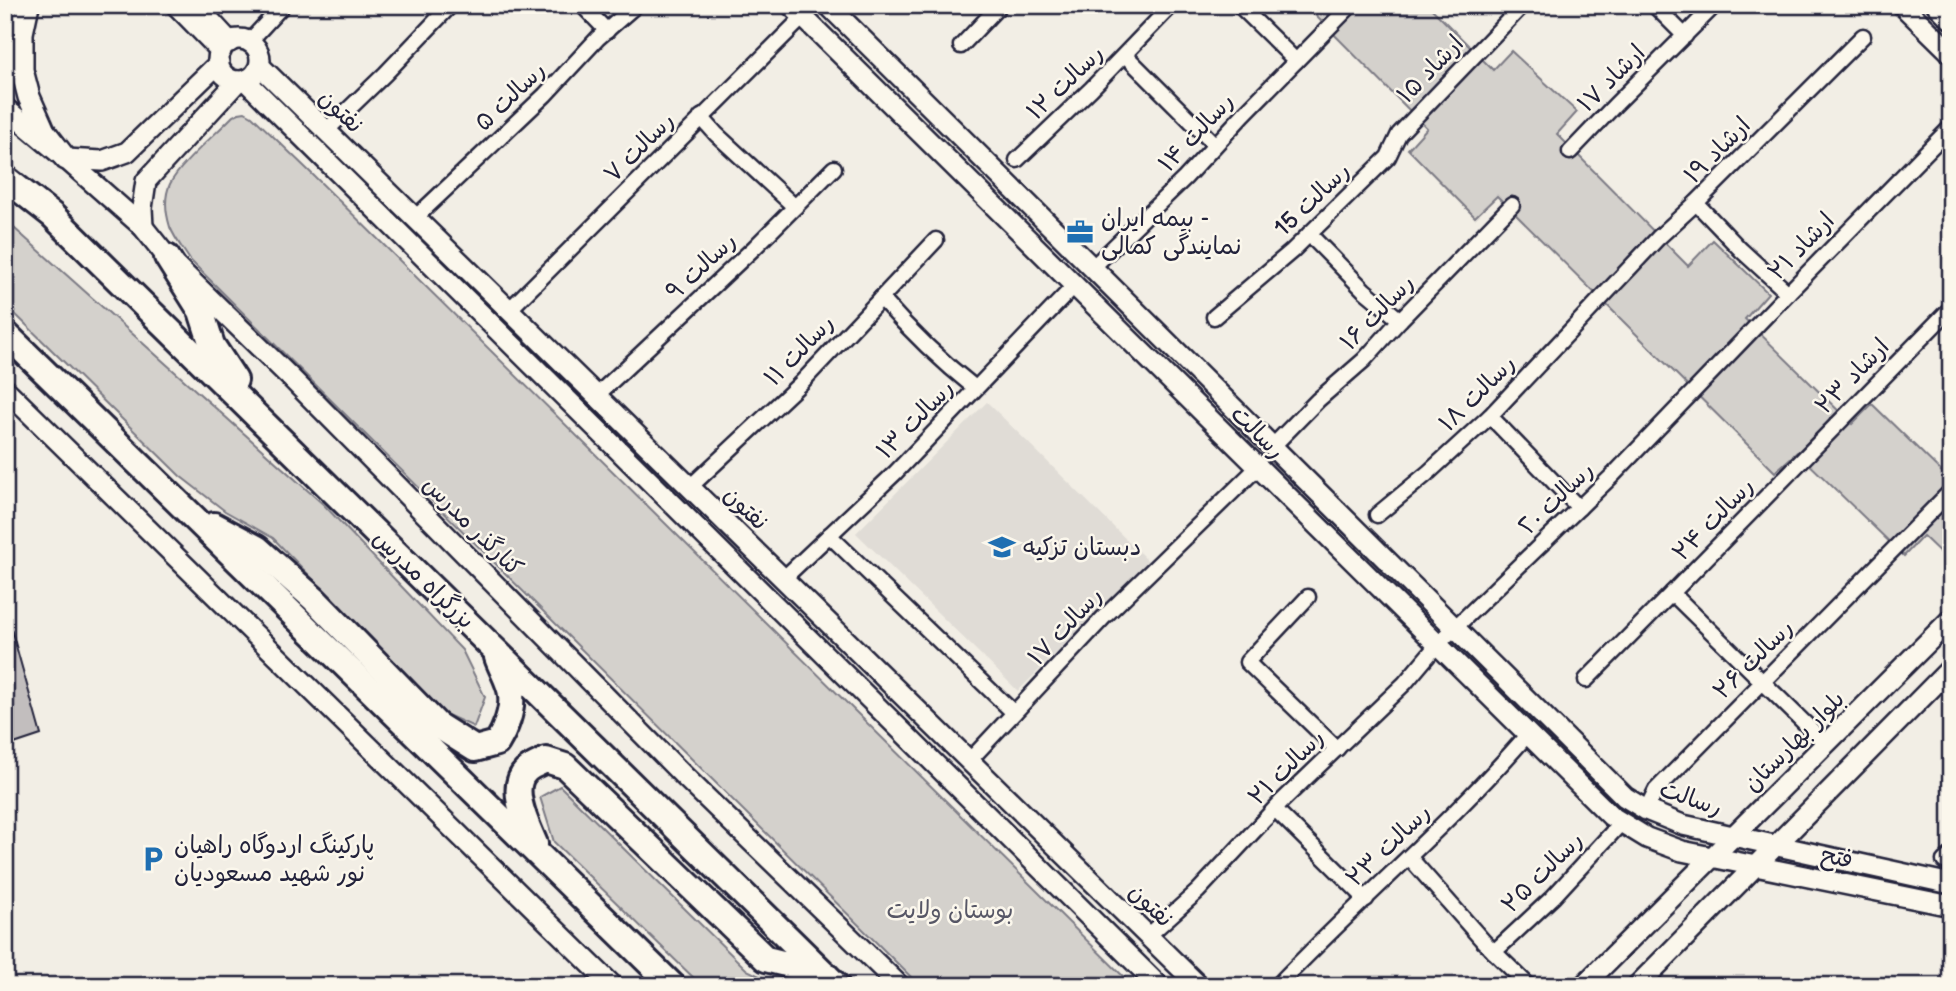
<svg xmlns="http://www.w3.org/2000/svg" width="1956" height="991" font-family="'Balsamiq Sans','Playpen Sans Arabic',sans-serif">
<rect width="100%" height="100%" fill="#f2eee5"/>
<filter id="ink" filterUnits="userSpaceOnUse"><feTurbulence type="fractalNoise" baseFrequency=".0143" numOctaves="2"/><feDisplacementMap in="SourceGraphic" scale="14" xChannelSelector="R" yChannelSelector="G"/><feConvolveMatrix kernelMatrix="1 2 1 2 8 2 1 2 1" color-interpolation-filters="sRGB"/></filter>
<g filter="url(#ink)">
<path fill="#e0dcd6" d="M 987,402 L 1148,561 L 1018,691 L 856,533 Z"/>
<g fill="#d4d1cc" stroke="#7b7a84" stroke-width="2">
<path d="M 1305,5 L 1428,5 L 1493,70 L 1511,51 L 1577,112 L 1557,134 L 1688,266 L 1713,240 L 1768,293 L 1745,319 L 1852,424 L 1872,404 L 1951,481 L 1951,563 L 1923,536 L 1904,556 L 1797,452 L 1775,472 L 1497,196 L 1475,217 L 1408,149 L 1427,128 Z"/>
<path d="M 245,112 L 252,116 L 308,170 L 1133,986 L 920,986 L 190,260 C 183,249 175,239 170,227 C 166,214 164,197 170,184 C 179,165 217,133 233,116 L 239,113 Z"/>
<path d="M 5,220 L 324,505 L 462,650 L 485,697 L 474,727 L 443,713 L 273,538 L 225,511 L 180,476 L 5,304 Z"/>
<path d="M 560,786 L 747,970 L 780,986 L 702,986 L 554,842 L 540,797 Z"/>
</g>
<path fill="#c2bebe" stroke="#22223b" stroke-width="2" d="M 9,621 L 41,735 L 5,747 L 5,622 Z"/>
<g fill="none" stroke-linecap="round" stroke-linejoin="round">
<g stroke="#22223b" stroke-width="19">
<g id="street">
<path d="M 582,5 L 607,31"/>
<path d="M 1239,5 L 1296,61"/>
<path d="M 1654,5 L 1685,36"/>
<path d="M 249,42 L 283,5"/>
<path d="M 961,46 L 1000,5"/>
<path d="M 1125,55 L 1215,145"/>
<path d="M 701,117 L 716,134 L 795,207"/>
<path d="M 326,131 L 385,74 L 451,5"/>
<path d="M 1570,152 L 1615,105 L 1715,5"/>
<path d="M 1017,160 L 1091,89 L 1172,5"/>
<path d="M 1696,203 L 1741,250 L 1788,293"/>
<path d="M 415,218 L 545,95 L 598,38 L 636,5"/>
<path d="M 1309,234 L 1364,290 L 1400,320"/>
<path d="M 1092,268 L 1185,178 L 1244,114 L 1351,5"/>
<path d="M 881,298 C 910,331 941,361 975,388"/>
<path d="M 509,310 L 803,17"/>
<path d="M 1214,317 L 1292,251 L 1388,157 L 1399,134 L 1523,5"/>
<path d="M 596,396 L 755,247 L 834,168"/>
<path d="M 1490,416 L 1579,508"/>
<path d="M 1272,447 L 1318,400 L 1364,360 L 1400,320 L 1512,205"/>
<path d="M 690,487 L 801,383 L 936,240"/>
<path d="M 1377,515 L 1429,472 L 1490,416 L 1658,238 L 1696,203 L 1863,36"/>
<path d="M 829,535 L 1014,713"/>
<path d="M 783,579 L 895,473 L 1074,286"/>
<path d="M 1672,593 L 1951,308"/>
<path d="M 1308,597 L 1247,662 L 1337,749"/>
<path d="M 1586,680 L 1672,593 L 1826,744"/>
<path d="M 969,761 L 1104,617 L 1258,467"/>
<path d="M 1275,809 L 1366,899"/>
<path d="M 1646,810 L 1656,790 L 1951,491"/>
<path d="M 1410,858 L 1484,942 L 1529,986"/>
<path d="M 1944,861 L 1951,855"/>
<path d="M 1148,936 L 1198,891 L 1281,802 L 1405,683 L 1437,645 L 1614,474 L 1788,293 L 1951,127"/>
<path d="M 1494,952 L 1553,897 L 1621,823"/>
<path d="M 1277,986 C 1359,900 1450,824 1528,734"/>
</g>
</g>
<g stroke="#22223b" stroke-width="24">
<g id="secondary">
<path d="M 176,5 L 221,51"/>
<path d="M 196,5 L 230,42"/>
<path d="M 791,5 L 1611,816 L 1647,838 L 1682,851 L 1951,906"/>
<path d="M 828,5 L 1625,797 L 1646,810 L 1683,825 L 1951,884"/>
<path d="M 1902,5 L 1951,53"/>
<path d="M 1937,5 L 1951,19"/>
<circle cx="239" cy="60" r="21"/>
<path d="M 260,66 L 1199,986"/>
<path d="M 245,80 L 1159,986"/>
<path d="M 5,108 L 66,159 L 143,227 L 167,257 L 289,376 L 685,777 L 900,986"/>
<path d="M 66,159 L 102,161 L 127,152 L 219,63"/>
<path d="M 143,227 L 142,208 L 146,181 L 238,81"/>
<path d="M 5,389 L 613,986"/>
<path d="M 1583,986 L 1951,619"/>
<path d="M 1637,986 L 1951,668"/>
</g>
</g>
<g stroke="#22223b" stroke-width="26">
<path id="primary" d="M 28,5 L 22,33 L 22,70 L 29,97 L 44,131 L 66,159"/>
</g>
<g stroke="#22223b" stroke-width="30">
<g id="highway">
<path d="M 5,178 L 52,215 L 837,986"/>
<path d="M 167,257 L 201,311 L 212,345 L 235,380"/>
<path d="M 5,333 L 673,986"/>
<path d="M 214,525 L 257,548 L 314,599 L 437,725 L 475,749 L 497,743 C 505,730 513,711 511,695 C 510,683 501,669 497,657"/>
<path d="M 535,844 C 527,825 508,788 526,771 C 531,766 540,763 546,760 L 565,766 L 766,959 L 825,974"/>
</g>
</g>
<use href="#street" stroke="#fbf7ec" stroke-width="14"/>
<use href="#secondary" stroke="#fbf7ec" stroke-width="19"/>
<use href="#primary" stroke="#fbf7ec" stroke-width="21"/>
<use href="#highway" stroke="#fbf7ec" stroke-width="24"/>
</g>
</g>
<defs>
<g id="office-bare" transform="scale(2.1)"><path d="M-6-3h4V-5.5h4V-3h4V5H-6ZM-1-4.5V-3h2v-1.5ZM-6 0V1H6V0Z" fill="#1f6fb2" stroke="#fbf7ec" stroke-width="2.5" paint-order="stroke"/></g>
<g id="school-bare" transform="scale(2.1)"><path d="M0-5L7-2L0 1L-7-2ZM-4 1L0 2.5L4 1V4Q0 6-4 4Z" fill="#1f6fb2" stroke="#fbf7ec" stroke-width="2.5" paint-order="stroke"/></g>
<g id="parking-bare" transform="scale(2.1)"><path d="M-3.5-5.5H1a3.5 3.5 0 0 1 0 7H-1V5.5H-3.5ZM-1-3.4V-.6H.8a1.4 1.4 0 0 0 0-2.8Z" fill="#1f6fb2" stroke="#fbf7ec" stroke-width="2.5" paint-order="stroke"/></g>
</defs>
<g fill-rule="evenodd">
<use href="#office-bare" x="1080" y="232"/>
<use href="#school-bare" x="1002" y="547"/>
<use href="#parking-bare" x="153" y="859"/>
</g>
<g text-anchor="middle" stroke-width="5" stroke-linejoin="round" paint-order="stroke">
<g font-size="24" fill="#22223b" stroke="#fbf7ec">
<text transform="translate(1430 69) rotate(-46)" y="8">ارشاد ۱۵</text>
<text transform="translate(1611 78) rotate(-45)" y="8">ارشاد ۱۷</text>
<text transform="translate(1065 82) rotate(-44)" y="8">رسالت ۱۲</text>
<text transform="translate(510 96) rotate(-44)" y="8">رسالت ۵</text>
<text transform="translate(341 111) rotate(44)" y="8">نفتون</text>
<text transform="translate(1196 132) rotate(-47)" y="8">رسالت ۱۴</text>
<text transform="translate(639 147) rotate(-45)" y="8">رسالت ۷</text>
<text transform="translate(1717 150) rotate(-45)" y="8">ارشاد ۱۹</text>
<text transform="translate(1312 199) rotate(-44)" y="8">رسالت 15</text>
<text transform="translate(1801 246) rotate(-46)" y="8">ارشاد ۲۱</text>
<text transform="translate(701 266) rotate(-43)" y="8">رسالت ۹</text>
<text transform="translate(1377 312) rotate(-46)" y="8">رسالت ۱۶</text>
<text transform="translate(799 350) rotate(-46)" y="8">رسالت ۱۱</text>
<text transform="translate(1852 376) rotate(-46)" y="8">ارشاد ۲۳</text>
<text transform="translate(1477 393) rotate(-45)" y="8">رسالت ۱۸</text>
<text transform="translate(915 419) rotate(-46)" y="8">رسالت ۱۳</text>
<text transform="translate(1258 432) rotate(45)" y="8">رسالت</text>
<text transform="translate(1556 498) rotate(-44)" y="8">رسالت ٢٠</text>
<text transform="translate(746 508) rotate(44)" y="8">نفتون</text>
<text transform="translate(1713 519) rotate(-46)" y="8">رسالت ۲۴</text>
<text transform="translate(473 526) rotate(45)" y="8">کنارگذر مدرس</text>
<text transform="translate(424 579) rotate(44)" y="8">بزرگراه مدرس</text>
<text transform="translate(1065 626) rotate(-47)" y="8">رسالت ۱۷</text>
<text transform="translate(1753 659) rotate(-45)" y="8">رسالت ۲۶</text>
<text transform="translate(1794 741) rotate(-45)" y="8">بلوار بهارستان</text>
<text transform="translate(1286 767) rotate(-45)" y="8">رسالت ۲۱</text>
<text transform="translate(1691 798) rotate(19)" y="8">رسالت</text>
<text transform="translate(1388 845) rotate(-44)" y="8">رسالت ۲۳</text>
<text transform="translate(1837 857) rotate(12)" y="8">فتح</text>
<text transform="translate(1542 872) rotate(-45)" y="8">رسالت ۲۵</text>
<text transform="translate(1151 905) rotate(44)" y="8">نفتون</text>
</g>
<g font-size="24" fill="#22223b" stroke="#fbf7ec" text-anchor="start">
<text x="1101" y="226">بیمه ایران -<tspan x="1101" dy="28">نمایندگى کمالى</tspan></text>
<text x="1023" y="555">دبستان تزکیه</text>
<text x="174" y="853">پارکینگ اردوگاه راهیان<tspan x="174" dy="28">نور شهید مسعودیان</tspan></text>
</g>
<g font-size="24" fill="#575766" stroke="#fbf7ec">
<text x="950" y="918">بوستان ولایت</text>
</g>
</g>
<rect width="1956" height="991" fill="none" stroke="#fbf7ec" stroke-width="28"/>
<rect x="14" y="14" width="1928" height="963" fill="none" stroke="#22223b" stroke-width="2.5" filter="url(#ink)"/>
</svg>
